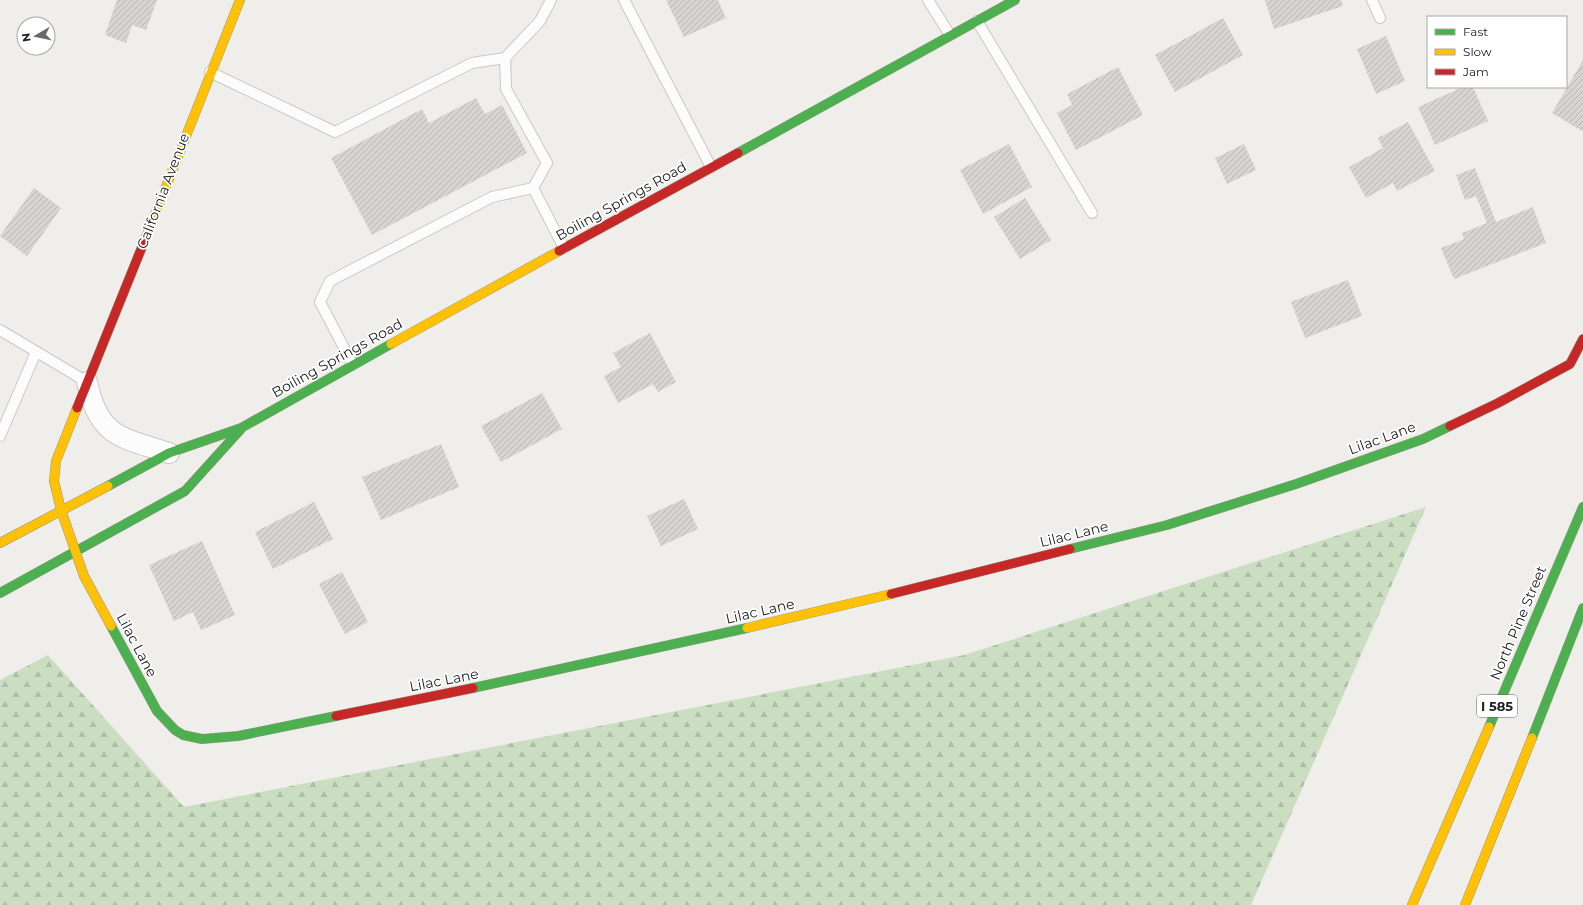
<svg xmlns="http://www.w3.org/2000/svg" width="1583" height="905" font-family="Montserrat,sans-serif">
<defs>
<pattern id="forest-firs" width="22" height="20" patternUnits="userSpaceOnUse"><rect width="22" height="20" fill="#cbdec1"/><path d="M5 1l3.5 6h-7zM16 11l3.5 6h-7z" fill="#aebea6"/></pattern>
<pattern id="building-hatch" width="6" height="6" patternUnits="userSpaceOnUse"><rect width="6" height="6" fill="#d7d4d2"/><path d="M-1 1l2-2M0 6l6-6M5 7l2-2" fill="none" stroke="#b8b6b4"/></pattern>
</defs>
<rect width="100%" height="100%" fill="#f0eeeb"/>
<path fill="url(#forest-firs)" d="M 1426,507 L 1251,905 L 0,905 L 0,680 L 48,655 L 184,807 L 964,655 Z"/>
<g fill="url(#building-hatch)">
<path d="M 117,0 L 157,0 L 146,30 L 132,25 L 126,43 L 105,35 Z"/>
<path d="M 666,0 L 718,0 L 726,18 L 684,37 Z"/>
<path d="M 1265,0 L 1341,0 L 1343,6 L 1274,29 Z"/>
<path d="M 1223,18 L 1243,55 L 1175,92 L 1155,55 Z"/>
<path d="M 1386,36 L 1405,81 L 1376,94 L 1357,49 Z"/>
<path d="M 1583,60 L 1583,130 L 1582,131 L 1552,113 Z"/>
<path d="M 1118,67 L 1143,115 L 1076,150 L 1057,113 L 1072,105 L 1067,94 Z"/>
<path d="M 1463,87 L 1473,87 L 1488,121 L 1435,145 L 1418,107 Z"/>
<path d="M 476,98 L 485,114 L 502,105 L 527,153 L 372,235 L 331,158 L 422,109 L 429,123 Z"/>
<path d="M 1408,122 L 1435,171 L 1397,191 L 1393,183 L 1366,198 L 1349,167 L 1383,148 L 1378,138 Z"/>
<path d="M 1009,144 L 1032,187 L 983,214 L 960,170 Z"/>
<path d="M 1244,144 L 1256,170 L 1227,184 L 1215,158 Z"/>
<path d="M 1475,168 L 1496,222 L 1533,207 L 1546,243 L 1454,279 L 1441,248 L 1464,239 L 1462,233 L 1487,223 L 1476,196 L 1465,200 L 1456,175 Z"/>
<path d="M 34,188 L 61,208 L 27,256 L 0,236 Z"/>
<path d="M 1025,198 L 1051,240 L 1020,259 L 994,217 Z"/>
<path d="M 1348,280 L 1362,316 L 1305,338 L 1291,302 Z"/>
<path d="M 650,333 L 676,382 L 658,392 L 653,384 L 618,403 L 604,376 L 621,367 L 613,353 Z"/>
<path d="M 542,393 L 562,429 L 501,462 L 481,426 Z"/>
<path d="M 441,444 L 459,487 L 381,520 L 362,477 Z"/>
<path d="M 684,499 L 698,529 L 661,546 L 647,516 Z"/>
<path d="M 314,502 L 333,539 L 273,569 L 255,532 Z"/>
<path d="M 202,541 L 235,615 L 201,630 L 193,612 L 174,621 L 149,565 Z"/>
<path d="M 342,572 L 368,622 L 345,634 L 319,584 Z"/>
</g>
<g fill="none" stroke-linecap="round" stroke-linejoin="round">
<g stroke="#c9c8c7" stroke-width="12">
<g id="lane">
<path d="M 551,0 L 540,21 L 505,58 L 506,89 L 547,163 L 533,188 L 564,248"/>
<path d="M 624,0 L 711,167"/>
<path d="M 928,0 L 950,35"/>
<path d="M 1372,0 L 1380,18"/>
<path d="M 977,21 L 1092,213"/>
<path d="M 210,72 L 335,132 L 472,63 L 505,58"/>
<path d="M 0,330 L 87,382"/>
<path d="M 353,365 L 320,302 L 330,281 L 492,197 L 533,188"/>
<path d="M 0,436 L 36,352"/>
</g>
</g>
<g stroke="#c9c8c7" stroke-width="22">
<path id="street" d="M 87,382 C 99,438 121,437 169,453"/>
</g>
<g stroke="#999a82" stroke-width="10">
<g id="fast">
<path d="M 738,153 L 1015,0"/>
<path d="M 108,486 L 169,453 L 241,428 L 391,344"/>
<path d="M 1070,549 L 1167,525 L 1296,484 L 1423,439 L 1450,426"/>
<path d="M 0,593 L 185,491 L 241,429"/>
<path d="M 111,626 L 157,711 L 175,730 L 183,735 L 202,739 L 238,736 L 336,716"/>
<path d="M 473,688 L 747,628"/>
<path d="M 1489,727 L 1583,507"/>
<path d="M 1532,738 L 1583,608"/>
</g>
</g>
<g stroke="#999a82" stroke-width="10">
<g id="slow">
<path d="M 146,237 L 240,0"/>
<path d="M 391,344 L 559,251"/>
<path d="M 77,408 L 56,461 L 54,481 L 61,510 L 84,576 L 111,626"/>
<path d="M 0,543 L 108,486"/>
<path d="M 747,628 L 891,594"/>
<path d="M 1412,905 L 1489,727"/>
<path d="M 1465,905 L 1532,738"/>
</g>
</g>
<g stroke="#999a82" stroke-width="10">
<g id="jam">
<path d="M 559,251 L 738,153"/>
<path d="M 77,408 L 146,237"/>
<path d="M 1450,426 L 1498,403 L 1570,364 L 1583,339"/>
<path d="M 891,594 L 1070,549"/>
<path d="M 336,716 L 473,688"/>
</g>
</g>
<use href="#lane" stroke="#fdfcfc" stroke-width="10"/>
<use href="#street" stroke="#fdfcfc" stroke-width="20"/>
<use href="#fast" stroke="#4caf50" stroke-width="9"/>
<use href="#slow" stroke="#ffc107" stroke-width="9"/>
<use href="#jam" stroke="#c62828" stroke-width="9"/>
</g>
<g text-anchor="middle" stroke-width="3.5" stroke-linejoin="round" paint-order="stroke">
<rect fill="#fff" stroke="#646464" stroke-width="1" x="1477" y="695" width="40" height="22" rx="3"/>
<g font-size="13" font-weight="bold" fill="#222">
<text x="1497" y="711">I 585</text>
</g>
<g font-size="14" fill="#222" stroke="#fff">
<text transform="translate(163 191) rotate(-69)" y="5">California Avenue</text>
<text transform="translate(621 201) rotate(-29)" y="5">Boiling Springs Road</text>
<text transform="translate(337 358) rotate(-29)" y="5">Boiling Springs Road</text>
<text transform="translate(1382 438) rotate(-20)" y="5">Lilac Lane</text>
<text transform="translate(1074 534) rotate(-14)" y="5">Lilac Lane</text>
<text transform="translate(760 611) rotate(-13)" y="5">Lilac Lane</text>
<text transform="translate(1518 623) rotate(-67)" y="5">North Pine Street</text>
<text transform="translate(137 645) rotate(62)" y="5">Lilac Lane</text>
<text transform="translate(444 680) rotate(-11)" y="5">Lilac Lane</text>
</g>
</g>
<rect x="1427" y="16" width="140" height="72" fill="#ffffff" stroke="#a7a7a7"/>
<rect x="1435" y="29" width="20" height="6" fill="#4caf50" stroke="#a7a7a7"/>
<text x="1463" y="36" font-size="12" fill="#222222">Fast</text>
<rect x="1435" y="49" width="20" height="6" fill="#ffc107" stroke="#a7a7a7"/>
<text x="1463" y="56" font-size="12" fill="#222222">Slow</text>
<rect x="1435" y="69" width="20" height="6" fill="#c62828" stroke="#a7a7a7"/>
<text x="1463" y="76" font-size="12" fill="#222222">Jam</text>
<g transform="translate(36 36) rotate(261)"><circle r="19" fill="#ffffff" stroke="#a7a7a7"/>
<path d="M0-3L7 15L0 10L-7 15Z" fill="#6a6968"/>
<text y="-6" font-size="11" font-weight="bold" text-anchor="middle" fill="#222222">N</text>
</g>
</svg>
